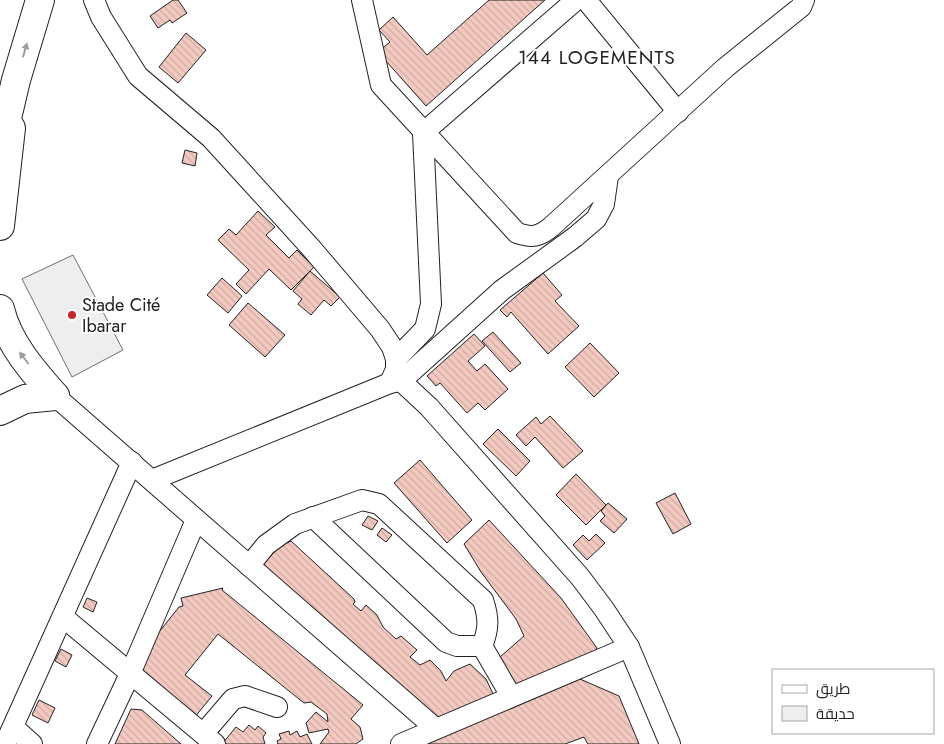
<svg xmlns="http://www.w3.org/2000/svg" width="944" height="744" font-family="Jost,Cairo,sans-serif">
<defs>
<pattern id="building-back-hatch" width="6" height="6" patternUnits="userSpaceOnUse" patternTransform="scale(1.25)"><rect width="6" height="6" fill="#f3c9c0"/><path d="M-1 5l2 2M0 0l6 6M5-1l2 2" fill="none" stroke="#d0aca5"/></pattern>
</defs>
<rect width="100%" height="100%" fill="#fff"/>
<path fill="#eee" stroke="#6f6f6f" d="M 73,255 L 123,350 L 72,377 L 22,279 Z"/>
<g fill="url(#building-back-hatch)" stroke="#222">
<path d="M 173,0 L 178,0 L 187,13 L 172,23 L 170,20 L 158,28 L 150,16 Z"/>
<path d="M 489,0 L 545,0 L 426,106 L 378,52 L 390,42 L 379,30 L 393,17 L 427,55 Z"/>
<path d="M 186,33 L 206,50 L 178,83 L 159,67 Z"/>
<path d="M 185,150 L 197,153 L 195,166 L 182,163 Z"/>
<path d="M 258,211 L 275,227 L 266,235 L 289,258 L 297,250 L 314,267 L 291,290 L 269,269 L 246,294 L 236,284 L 249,270 L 218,240 L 229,229 L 236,235 Z"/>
<path d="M 310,271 L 340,297 L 331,306 L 324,300 L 311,315 L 298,304 L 302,299 L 293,291 Z"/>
<path d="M 543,273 L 562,295 L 555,301 L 579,326 L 548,354 L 511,312 L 507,317 L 500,310 Z"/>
<path d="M 222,278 L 242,296 L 228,313 L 207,295 Z"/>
<path d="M 248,303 L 285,335 L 265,357 L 229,325 Z"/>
<path d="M 493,332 L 521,363 L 510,372 L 482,341 Z"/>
<path d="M 474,334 L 485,346 L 468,361 L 477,371 L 485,364 L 508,389 L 485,410 L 478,403 L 467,413 L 440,383 L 436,386 L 427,376 Z"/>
<path d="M 590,343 L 619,373 L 594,397 L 565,367 Z"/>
<path d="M 550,416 L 583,451 L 563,468 L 535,437 L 526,446 L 516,435 L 536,417 L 541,424 Z"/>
<path d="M 498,429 L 530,461 L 516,476 L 483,444 Z"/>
<path d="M 420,460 L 472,520 L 447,543 L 394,483 Z"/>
<path d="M 576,474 L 606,505 L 586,525 L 556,495 Z"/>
<path d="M 675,493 L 691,524 L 673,534 L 656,503 Z"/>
<path d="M 608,503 L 627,519 L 614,533 L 600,521 L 605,516 L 601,511 Z"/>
<path d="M 368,516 L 378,521 L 372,530 L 362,525 Z"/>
<path d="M 489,520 L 561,598 L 597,648 L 589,660 L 515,691 L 500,657 L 524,636 L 516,619 L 481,572 L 464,544 Z"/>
<path d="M 382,528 L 392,535 L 386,542 L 377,535 Z"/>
<path d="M 596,534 L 605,543 L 587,560 L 573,545 L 583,535 L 589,541 Z"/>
<path d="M 291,541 L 354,599 L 355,602 L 353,604 L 361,611 L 366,605 L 377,615 L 383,627 L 396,639 L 401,636 L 417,650 L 410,657 L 420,665 L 430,660 L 441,671 L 446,681 L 454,671 L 470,664 L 486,679 L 494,696 L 439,721 L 262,565 L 280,546 Z"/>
<path d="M 223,588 L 222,590 L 363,705 L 351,719 L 360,727 L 363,739 L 356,744 L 320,744 L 329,732 L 328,729 L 309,733 L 306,723 L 316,712 L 328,722 L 327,714 L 311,702 L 304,703 L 218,634 L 185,675 L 212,696 L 194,718 L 131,667 L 179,607 L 183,606 L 181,598 Z"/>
<path d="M 87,598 L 97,602 L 93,612 L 83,607 Z"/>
<path d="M 61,649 L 72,655 L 66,667 L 55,661 Z"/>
<path d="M 580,679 L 619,696 L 639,744 L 588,744 L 584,737 L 565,744 L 426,744 Z"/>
<path d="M 39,700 L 55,708 L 48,723 L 32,715 Z"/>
<path d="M 131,709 L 142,710 L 181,744 L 115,744 Z"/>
<path d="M 249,725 L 255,730 L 258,726 L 266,733 L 263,737 L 265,744 L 222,744 L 236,727 L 243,732 Z"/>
<path d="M 289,731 L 290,735 L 297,731 L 300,737 L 307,734 L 312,744 L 278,744 L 277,741 L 281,739 L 279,734 Z"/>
</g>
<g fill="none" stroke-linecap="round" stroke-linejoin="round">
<g stroke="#222" stroke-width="22">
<g id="minor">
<path d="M 94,0 L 101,17 L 138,76 L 211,138 L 312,249 L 380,329 L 392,347 L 396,359 L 396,369 L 390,383"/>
<path d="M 362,0 L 381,85 L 517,233 C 532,238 539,237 551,227 L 725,68 L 801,7 L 804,0"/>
<path d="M 586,0 L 678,112"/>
<path d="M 396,359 L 425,329 L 431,304 L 423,133 L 576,0"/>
<path d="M 401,381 L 502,290 L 575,237 L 596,219 L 604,204 L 608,176"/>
<path d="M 55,396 L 435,728"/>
<path d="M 152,480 L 390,383 L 401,381 L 429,407 L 580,577 L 604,609 L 629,647 L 670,744"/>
<path d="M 313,517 L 446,642 L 457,646 L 482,646"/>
<path d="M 249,566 L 266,545 L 295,524 L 362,500 L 379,504 L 483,600 C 489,618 489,629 482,646 L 511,696"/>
<path d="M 63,617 L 215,744"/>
<path d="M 13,727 L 32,744"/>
<path d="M 203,734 L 233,699 L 245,696 L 277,707"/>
<path d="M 5,744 L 132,462"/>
<path d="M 97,744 L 130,674 L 196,520"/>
<path d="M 401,744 L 629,647"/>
</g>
</g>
<g stroke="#222" stroke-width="30">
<g id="highway">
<path d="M 0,148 L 16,80 L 40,0"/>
<path d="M 0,226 L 11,128"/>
<path d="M 0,309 C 8,343 33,371 55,396"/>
<path d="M 0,411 L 25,399 L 55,396"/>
</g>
</g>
<use href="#minor" stroke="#fff" stroke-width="20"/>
<use href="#highway" stroke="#fff" stroke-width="28"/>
</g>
<defs><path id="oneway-solid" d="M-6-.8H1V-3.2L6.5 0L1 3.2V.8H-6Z" transform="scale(1.25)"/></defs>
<g fill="#9c9c9c">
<use href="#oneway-solid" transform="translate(25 50) rotate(-74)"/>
<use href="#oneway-solid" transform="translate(24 358) rotate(-127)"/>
</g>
<circle fill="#c62828" stroke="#fff" stroke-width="2" cx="72" cy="315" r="5"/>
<g text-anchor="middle" stroke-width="4" stroke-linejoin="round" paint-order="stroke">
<g font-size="18" fill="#222" stroke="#fff" text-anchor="start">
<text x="82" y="311">Stade Cité<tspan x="82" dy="21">Ibarar</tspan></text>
</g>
<g font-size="19" letter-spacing="1" fill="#222" stroke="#fff">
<text x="597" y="64">144 LOGEMENTS</text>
</g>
</g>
<rect x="772" y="669" width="162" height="65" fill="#ffffff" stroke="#a7a7a7"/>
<rect x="782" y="685" width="25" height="8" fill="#ffffff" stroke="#a7a7a7"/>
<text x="816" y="694" font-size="15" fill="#222222">طريق</text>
<rect x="782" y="706" width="25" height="15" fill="#eeeeee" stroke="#a7a7a7"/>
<text x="816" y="719" font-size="15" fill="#222222">حديقة</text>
</svg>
